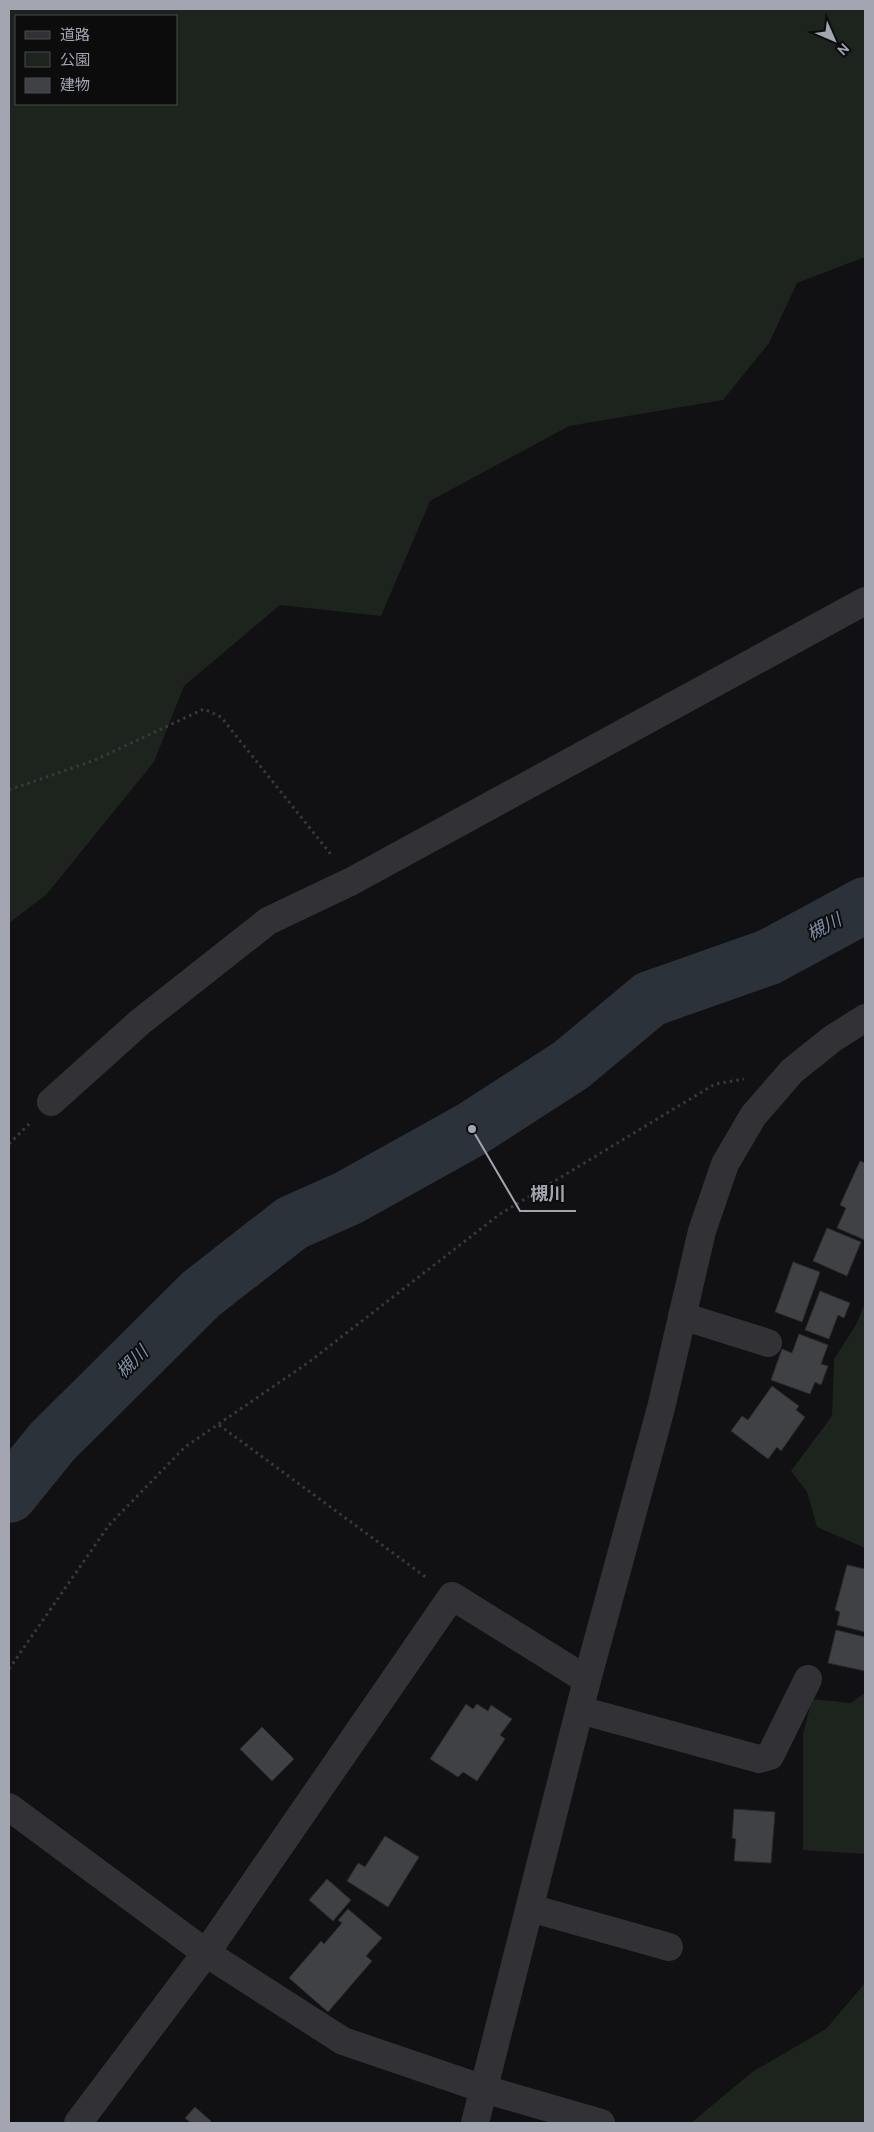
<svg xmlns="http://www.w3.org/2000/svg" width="874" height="2132" font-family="Cabin,'Noto Sans JP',sans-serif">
<rect width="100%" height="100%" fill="#111012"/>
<g fill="#1d241e" fill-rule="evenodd">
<path d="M 9,9 L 865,9 L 865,257 L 797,283 L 769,343 L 723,400 L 569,426 L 430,501 L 381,616 L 280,605 L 184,686 L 154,762 L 46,895 L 9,923 ZM 16,16 L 176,16 L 176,104 L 16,104 Z"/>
<path d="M 865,1303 L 865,1548 L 817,1527 L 807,1492 L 791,1471 L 832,1416 L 834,1359 L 856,1325 Z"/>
<path d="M 865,1693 L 865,1854 L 803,1850 L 803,1734 L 812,1699 L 851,1703 Z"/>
<path d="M 865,1983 L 865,2123 L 691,2123 L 752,2072 L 826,2029 Z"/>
</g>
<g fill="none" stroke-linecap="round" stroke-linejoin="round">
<path stroke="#2c3239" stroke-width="56" d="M 9,1495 L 52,1442 L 201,1294 L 292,1223 L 348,1198 L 472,1129 L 571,1065 L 650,999 L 769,957 L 865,905"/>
</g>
<g fill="#404145" stroke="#2b2b2d">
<path d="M 860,1161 L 865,1163 L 865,1240 L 837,1228 L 846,1208 L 840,1205 Z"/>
<path d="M 827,1228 L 861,1242 L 847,1276 L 813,1261 Z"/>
<path d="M 793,1262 L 820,1272 L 802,1322 L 775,1312 Z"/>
<path d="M 820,1291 L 850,1303 L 844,1318 L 838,1315 L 829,1339 L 805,1330 Z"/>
<path d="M 799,1334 L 828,1345 L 821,1364 L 828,1366 L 821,1385 L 815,1382 L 810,1394 L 771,1380 L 782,1349 L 792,1353 Z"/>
<path d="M 772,1386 L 799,1406 L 796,1410 L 805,1417 L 781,1451 L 777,1447 L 768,1459 L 731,1431 L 742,1416 L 748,1420 Z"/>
<path d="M 847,1565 L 865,1569 L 865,1632 L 837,1625 L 840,1612 L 835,1610 Z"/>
<path d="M 836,1630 L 865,1637 L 865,1671 L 828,1663 Z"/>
<path d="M 466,1704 L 473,1709 L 477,1704 L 488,1711 L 491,1705 L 512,1719 L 500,1735 L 505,1739 L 477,1781 L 463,1772 L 458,1777 L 430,1759 Z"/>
<path d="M 262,1727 L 294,1759 L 272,1781 L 240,1749 Z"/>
<path d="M 734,1809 L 775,1812 L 771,1863 L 734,1861 L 736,1839 L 732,1838 Z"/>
<path d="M 385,1836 L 419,1857 L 388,1907 L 347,1881 L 358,1863 L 365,1867 Z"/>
<path d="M 327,1879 L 351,1900 L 333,1921 L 309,1900 Z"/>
<path d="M 348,1909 L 382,1938 L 366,1956 L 372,1961 L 328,2012 L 289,1978 L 321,1941 L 324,1944 L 342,1923 L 338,1920 Z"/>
<path d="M 195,2107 L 211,2121 L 209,2123 L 191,2123 L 185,2118 Z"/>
</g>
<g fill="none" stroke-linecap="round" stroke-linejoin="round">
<g stroke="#38393d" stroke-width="3" stroke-dasharray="2.5 4" stroke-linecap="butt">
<path d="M 9,790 L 95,760 L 204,709 L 221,717 L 333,857"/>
<path d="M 9,1144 L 31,1122"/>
<path d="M 219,1425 L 427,1578"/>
<path d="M 9,1669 L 109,1525 L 185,1447 L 309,1362 L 500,1214 L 715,1084 L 744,1079"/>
</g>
<g stroke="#323236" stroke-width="28">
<path d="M 51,1102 L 140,1022 L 268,921 L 352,881 L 865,601"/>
<path d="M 682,1316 L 768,1343"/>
<path d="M 580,1710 L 759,1759 L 770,1756 L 808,1679"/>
<path d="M 9,1807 L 206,1953 L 343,2041 L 484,2089 L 601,2123"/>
<path d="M 530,1908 L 669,1947"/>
<path d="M 78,2123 L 206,1953 L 452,1596 L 587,1680"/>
<path d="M 475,2123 L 587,1680 L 661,1408 L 702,1231 L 725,1164 L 753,1116 L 792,1071 L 832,1039 L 865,1018"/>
</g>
</g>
<g text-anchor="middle" stroke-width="4" stroke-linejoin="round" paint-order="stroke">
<g font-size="18" font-style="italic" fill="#7e91a8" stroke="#0c0c0d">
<text transform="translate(824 927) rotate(-28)" y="6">槻川</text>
<text transform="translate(132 1362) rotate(-45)" y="6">槻川</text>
</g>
</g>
<path fill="none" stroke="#a3a6b1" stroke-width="2" d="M472 1129L520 1211H576"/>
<circle fill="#a3a6b1" stroke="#0c0c0d" stroke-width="2" cx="472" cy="1129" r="5"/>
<g font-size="18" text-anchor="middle" font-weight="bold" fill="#a3a6b1" stroke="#0c0c0d" stroke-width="4" stroke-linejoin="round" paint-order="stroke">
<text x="548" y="1200">槻川</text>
</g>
<rect width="874" height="2132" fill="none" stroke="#a3a6b1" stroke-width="20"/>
<rect x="15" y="15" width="162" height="90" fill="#0c0c0d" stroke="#484a4f"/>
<rect x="25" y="31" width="25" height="8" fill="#323236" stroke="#484a4f"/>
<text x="60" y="40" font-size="15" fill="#a3a6b1">道路</text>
<rect x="25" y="52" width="25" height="15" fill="#1d241e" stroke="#484a4f"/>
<text x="60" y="65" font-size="15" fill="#a3a6b1">公園</text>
<rect x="25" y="78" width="25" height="15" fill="#404145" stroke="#484a4f"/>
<text x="60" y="90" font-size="15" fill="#a3a6b1">建物</text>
<g transform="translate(834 40) rotate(135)" stroke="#0c0c0d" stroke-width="4" paint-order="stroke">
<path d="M0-4L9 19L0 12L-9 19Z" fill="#a3a6b1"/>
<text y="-8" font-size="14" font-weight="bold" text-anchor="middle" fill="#a3a6b1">N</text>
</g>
</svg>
